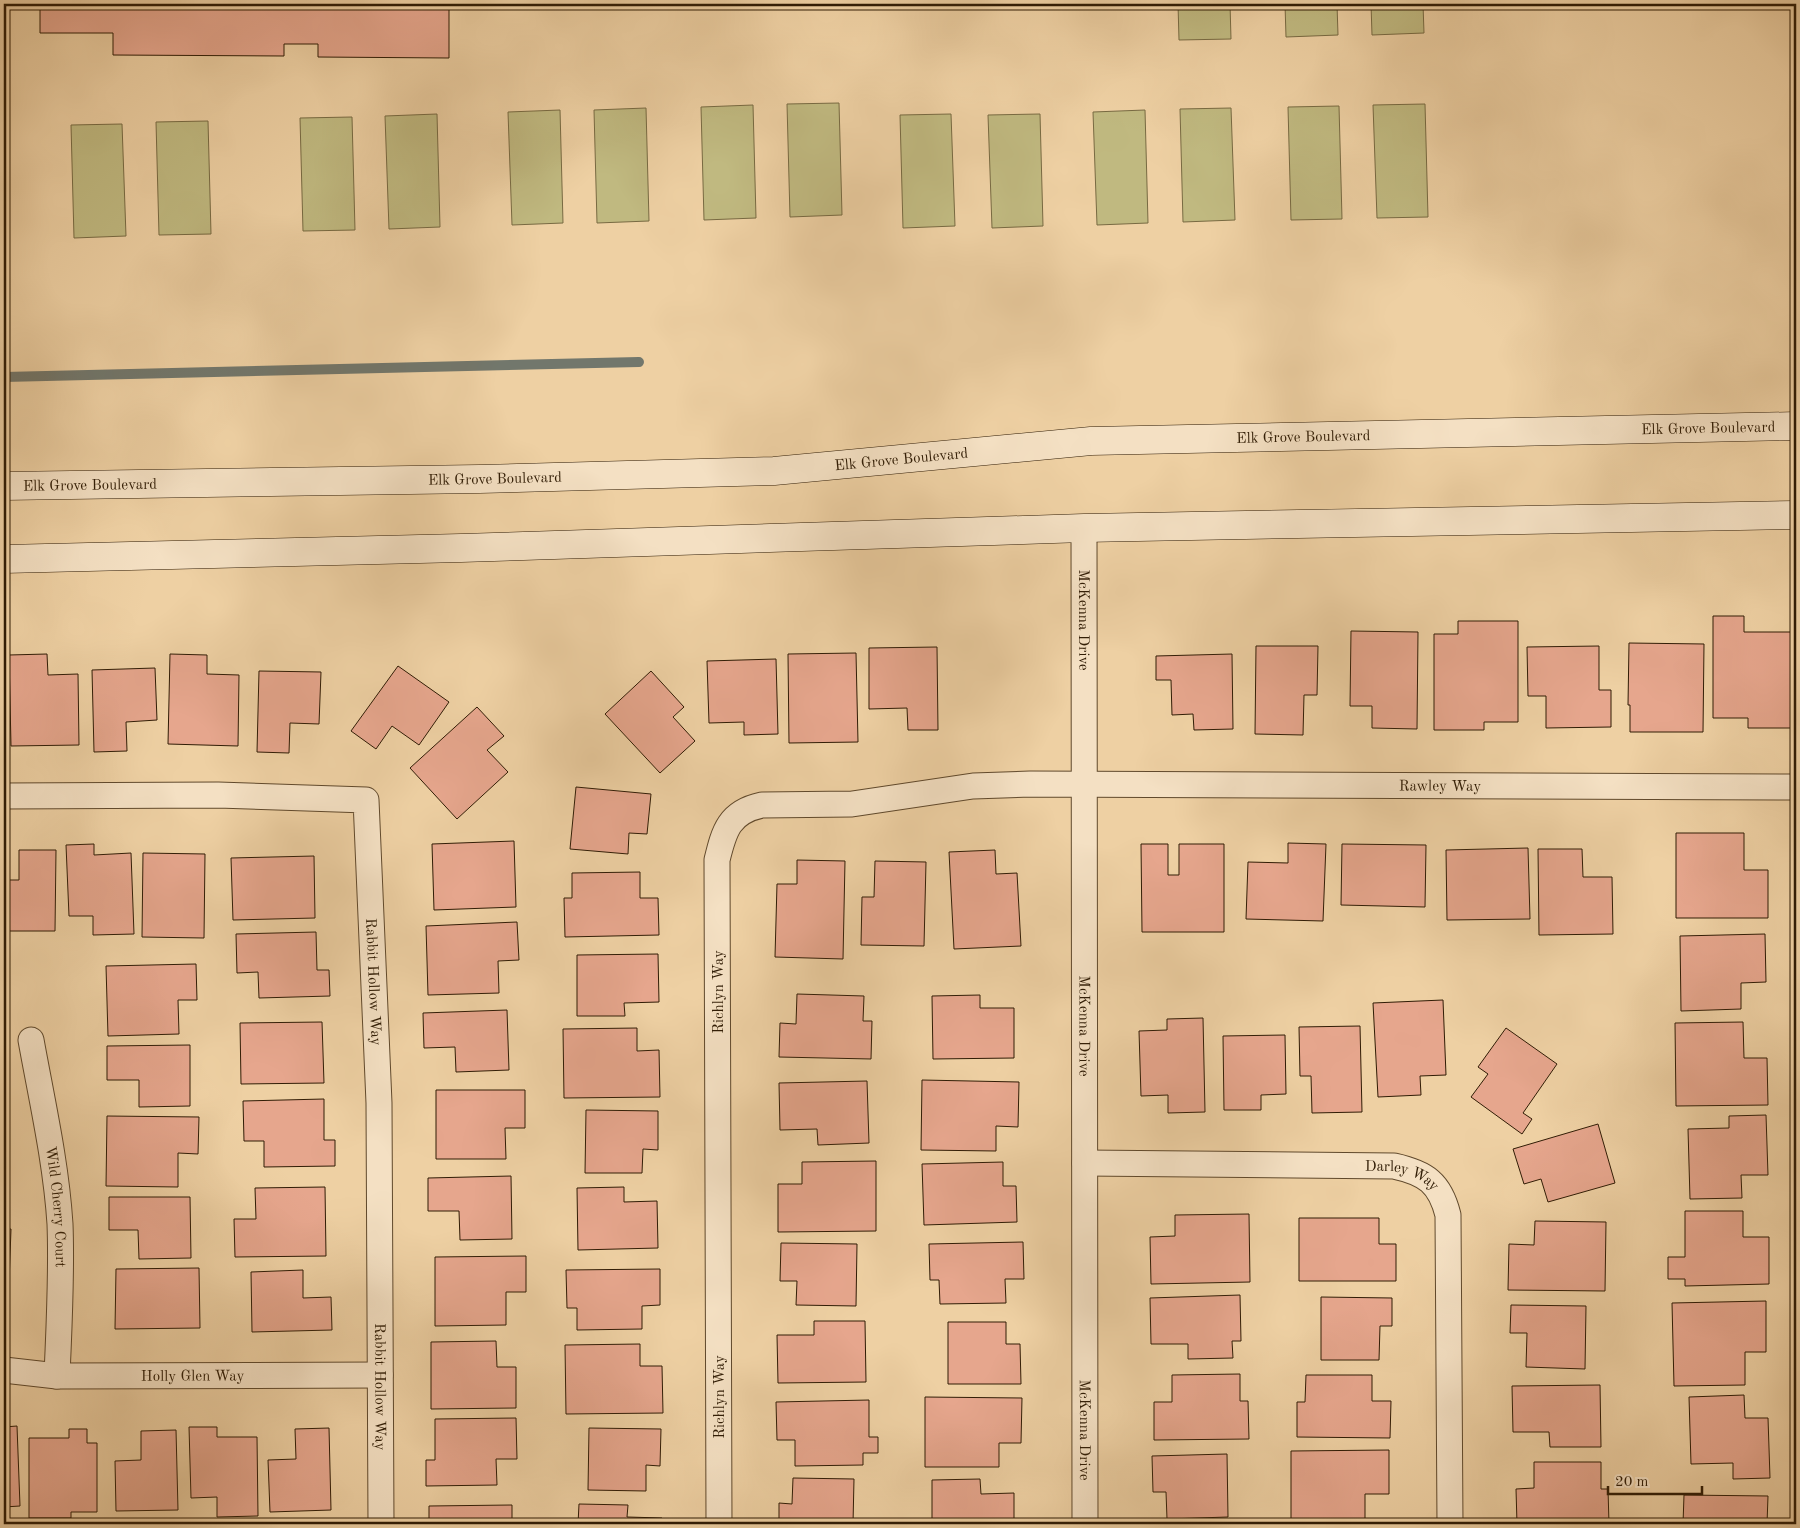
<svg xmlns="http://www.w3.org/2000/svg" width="1800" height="1528" font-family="'Old Standard TT',serif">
<rect width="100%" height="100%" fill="#eed0a3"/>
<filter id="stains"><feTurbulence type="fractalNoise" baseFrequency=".004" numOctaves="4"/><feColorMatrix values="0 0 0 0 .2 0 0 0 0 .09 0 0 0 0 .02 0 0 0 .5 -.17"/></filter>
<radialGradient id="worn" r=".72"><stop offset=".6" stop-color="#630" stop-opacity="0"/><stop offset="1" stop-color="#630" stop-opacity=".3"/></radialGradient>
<g fill="#c0b980" stroke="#786a42">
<path d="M 1178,4 L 1230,4 L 1231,39 L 1179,40 Z"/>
<path d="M 1285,4 L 1337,4 L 1338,35 L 1286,37 Z"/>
<path d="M 1371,4 L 1423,4 L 1424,33 L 1372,35 Z"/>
<path d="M 839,103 L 842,215 L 790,217 L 787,104 Z"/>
<path d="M 1425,104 L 1428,217 L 1377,218 L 1373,105 Z"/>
<path d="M 753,105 L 756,218 L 704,220 L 701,107 Z"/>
<path d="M 1339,106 L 1342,219 L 1291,220 L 1288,107 Z"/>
<path d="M 646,108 L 649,221 L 597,223 L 594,110 Z"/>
<path d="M 1231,108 L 1235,220 L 1183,222 L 1180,109 Z"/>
<path d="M 560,110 L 563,223 L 512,225 L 508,112 Z"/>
<path d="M 1145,110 L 1148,223 L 1097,225 L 1093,112 Z"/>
<path d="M 437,114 L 440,227 L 389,229 L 385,116 Z"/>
<path d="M 951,114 L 955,226 L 903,228 L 900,115 Z"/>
<path d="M 1040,114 L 1043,226 L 992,228 L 988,115 Z"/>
<path d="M 352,117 L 355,230 L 303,231 L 300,118 Z"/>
<path d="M 208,121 L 211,234 L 159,235 L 156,122 Z"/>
<path d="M 122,124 L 126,236 L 74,238 L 71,125 Z"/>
</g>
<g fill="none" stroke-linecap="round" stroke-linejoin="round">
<path stroke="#72776c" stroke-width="10" d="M 4,377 L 639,362"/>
</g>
<g fill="#e6a68d" stroke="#301c05">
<path d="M 40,4 L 449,4 L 449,58 L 318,57 L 318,44 L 284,44 L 284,56 L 113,55 L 113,33 L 40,33 Z"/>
<path d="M 1713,616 L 1744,616 L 1744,632 L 1796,632 L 1796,728 L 1748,728 L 1748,718 L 1713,718 Z"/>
<path d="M 1458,621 L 1518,621 L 1518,722 L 1484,722 L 1484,730 L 1434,730 L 1434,634 L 1458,634 Z"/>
<path d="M 1351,631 L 1418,632 L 1417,729 L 1372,728 L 1372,706 L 1350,706 Z"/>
<path d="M 1629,643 L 1704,644 L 1703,732 L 1630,732 L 1630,705 L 1628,705 Z"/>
<path d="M 1256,646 L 1318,646 L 1317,695 L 1304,695 L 1303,735 L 1255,734 Z"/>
<path d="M 1599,646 L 1599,690 L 1611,690 L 1611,727 L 1546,728 L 1546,696 L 1528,696 L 1527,647 Z"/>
<path d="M 937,647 L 938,730 L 908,730 L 907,708 L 869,709 L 869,648 Z"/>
<path d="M 856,653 L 858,742 L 789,743 L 788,654 Z"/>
<path d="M 47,654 L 48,675 L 78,674 L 79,745 L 11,746 L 9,655 Z"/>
<path d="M 170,654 L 207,655 L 207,674 L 239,675 L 238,746 L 168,744 Z"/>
<path d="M 1232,654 L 1233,729 L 1194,730 L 1193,714 L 1172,715 L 1171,680 L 1156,680 L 1156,656 Z"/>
<path d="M 776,659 L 778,734 L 744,735 L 744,722 L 709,723 L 707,661 Z"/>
<path d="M 398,666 L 449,702 L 419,745 L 392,726 L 376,749 L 351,731 Z"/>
<path d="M 155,668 L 157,720 L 126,722 L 127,751 L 94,752 L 92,670 Z"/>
<path d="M 259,671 L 321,672 L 319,724 L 290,723 L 289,753 L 257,752 Z"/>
<path d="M 651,671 L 684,707 L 673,717 L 695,741 L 660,773 L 605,714 Z"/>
<path d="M 477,707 L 504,736 L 487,750 L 508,772 L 457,819 L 410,768 Z"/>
<path d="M 576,787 L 651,794 L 647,834 L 629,833 L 628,854 L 570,849 Z"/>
<path d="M 1676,833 L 1744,833 L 1744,870 L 1768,870 L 1768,918 L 1676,918 Z"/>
<path d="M 514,841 L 516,907 L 434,910 L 432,844 Z"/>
<path d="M 1288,843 L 1326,844 L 1323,921 L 1246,919 L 1248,862 L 1288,863 Z"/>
<path d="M 94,844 L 94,855 L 131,853 L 134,934 L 93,935 L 93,916 L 69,916 L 66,845 Z"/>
<path d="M 1141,844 L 1168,844 L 1168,875 L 1179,875 L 1179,844 L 1224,844 L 1224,932 L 1142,932 Z"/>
<path d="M 1342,844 L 1426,845 L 1425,907 L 1341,905 Z"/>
<path d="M 1528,848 L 1530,919 L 1447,920 L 1446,850 Z"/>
<path d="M 1538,849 L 1582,849 L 1583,877 L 1612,877 L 1613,934 L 1539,935 Z"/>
<path d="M 19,850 L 56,850 L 55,931 L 4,931 L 4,880 L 19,880 Z"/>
<path d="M 995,850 L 996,874 L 1017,873 L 1021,946 L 954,949 L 949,852 Z"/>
<path d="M 143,853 L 205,854 L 204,938 L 142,937 Z"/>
<path d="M 314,856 L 315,918 L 233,920 L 231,858 Z"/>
<path d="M 797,860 L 845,861 L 843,959 L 775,957 L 777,884 L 797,884 Z"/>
<path d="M 875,861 L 926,862 L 924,946 L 861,945 L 862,897 L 874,897 Z"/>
<path d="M 640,872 L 640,898 L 658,898 L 659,935 L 565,937 L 564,898 L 572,898 L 572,873 Z"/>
<path d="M 517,922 L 519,960 L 498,961 L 499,993 L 428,995 L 426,926 Z"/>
<path d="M 316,932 L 317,970 L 329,970 L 330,996 L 259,998 L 258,972 L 237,973 L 236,934 Z"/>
<path d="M 1765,934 L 1766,982 L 1741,983 L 1741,1009 L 1681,1011 L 1680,936 Z"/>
<path d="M 658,954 L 659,1002 L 624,1003 L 625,1016 L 577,1016 L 577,955 Z"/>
<path d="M 196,964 L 197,1000 L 178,1000 L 179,1034 L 108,1036 L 106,966 Z"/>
<path d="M 797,994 L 864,996 L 863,1021 L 872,1021 L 871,1059 L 779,1057 L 780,1023 L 796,1024 Z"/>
<path d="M 980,995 L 980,1008 L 1014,1008 L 1014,1058 L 933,1059 L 932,996 Z"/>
<path d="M 1443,1000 L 1446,1075 L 1420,1076 L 1421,1095 L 1378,1097 L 1373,1003 Z"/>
<path d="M 507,1010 L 509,1070 L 456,1072 L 455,1047 L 424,1048 L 423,1013 Z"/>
<path d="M 1203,1018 L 1205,1112 L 1168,1113 L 1168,1095 L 1141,1096 L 1139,1031 L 1167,1030 L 1167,1019 Z"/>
<path d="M 322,1022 L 324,1083 L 241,1084 L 240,1023 Z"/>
<path d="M 1743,1022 L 1744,1058 L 1767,1058 L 1768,1105 L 1676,1106 L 1675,1023 Z"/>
<path d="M 1360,1026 L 1362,1112 L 1312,1113 L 1311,1076 L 1300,1076 L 1299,1027 Z"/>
<path d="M 637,1028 L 637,1051 L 659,1050 L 660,1097 L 564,1098 L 563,1029 Z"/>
<path d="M 1506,1028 L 1557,1064 L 1523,1113 L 1532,1119 L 1522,1134 L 1471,1097 L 1488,1074 L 1478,1067 Z"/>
<path d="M 1285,1035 L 1286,1094 L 1261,1095 L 1261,1110 L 1224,1110 L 1223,1036 Z"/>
<path d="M 190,1045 L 190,1106 L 139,1107 L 139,1080 L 107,1080 L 107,1046 Z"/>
<path d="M 922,1080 L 1019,1082 L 1018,1127 L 996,1126 L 996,1151 L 921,1150 Z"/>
<path d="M 867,1081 L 869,1143 L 818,1145 L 817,1129 L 780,1130 L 779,1083 Z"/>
<path d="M 436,1090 L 525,1090 L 525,1128 L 505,1128 L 506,1159 L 436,1159 Z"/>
<path d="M 324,1099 L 324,1140 L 335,1140 L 335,1166 L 264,1167 L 264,1141 L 244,1141 L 243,1101 Z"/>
<path d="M 586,1110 L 658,1111 L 658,1150 L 643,1149 L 642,1173 L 585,1173 Z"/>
<path d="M 1766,1115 L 1768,1175 L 1741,1175 L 1742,1198 L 1690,1199 L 1688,1129 L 1729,1128 L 1729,1116 Z"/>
<path d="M 107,1116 L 199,1117 L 198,1154 L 178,1153 L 178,1187 L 106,1186 Z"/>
<path d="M 1598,1124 L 1615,1183 L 1548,1202 L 1541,1179 L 1524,1184 L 1513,1149 Z"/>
<path d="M 876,1161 L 876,1231 L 778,1232 L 778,1184 L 802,1184 L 802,1162 Z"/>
<path d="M 1003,1162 L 1003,1186 L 1016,1186 L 1017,1222 L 924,1225 L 922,1164 Z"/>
<path d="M 511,1176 L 512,1239 L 460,1240 L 459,1211 L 428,1211 L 428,1178 Z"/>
<path d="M 325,1187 L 326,1256 L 235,1257 L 234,1219 L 256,1219 L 255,1188 Z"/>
<path d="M 624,1187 L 624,1202 L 657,1201 L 658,1248 L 578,1250 L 577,1188 Z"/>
<path d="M 109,1197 L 190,1197 L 191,1258 L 139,1259 L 138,1230 L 109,1230 Z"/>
<path d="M 1685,1211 L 1743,1211 L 1743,1237 L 1769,1237 L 1769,1284 L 1685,1286 L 1685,1279 L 1668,1279 L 1668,1257 L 1685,1257 Z"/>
<path d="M 1249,1214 L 1250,1282 L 1151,1284 L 1150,1237 L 1175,1236 L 1175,1215 Z"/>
<path d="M 1299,1218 L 1379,1218 L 1379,1244 L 1396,1244 L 1396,1281 L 1299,1281 Z"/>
<path d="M 1535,1221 L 1606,1222 L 1605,1291 L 1508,1290 L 1509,1244 L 1534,1245 Z"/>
<path d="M 4,1229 L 11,1229 L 8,1310 L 4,1309 Z"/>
<path d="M 1023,1242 L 1024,1279 L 1005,1279 L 1006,1303 L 940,1304 L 939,1280 L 930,1280 L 929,1244 Z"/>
<path d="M 781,1243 L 857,1244 L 856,1306 L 796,1305 L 797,1281 L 780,1281 Z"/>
<path d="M 526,1256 L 526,1292 L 506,1292 L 506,1325 L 435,1326 L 435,1257 Z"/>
<path d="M 199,1268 L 200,1328 L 115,1329 L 116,1269 Z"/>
<path d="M 660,1269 L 660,1305 L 642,1306 L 642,1329 L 577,1330 L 577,1308 L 567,1308 L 566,1270 Z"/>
<path d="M 303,1270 L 303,1298 L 331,1297 L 332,1330 L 252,1332 L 251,1272 Z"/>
<path d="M 1240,1295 L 1241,1341 L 1232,1341 L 1233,1358 L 1188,1359 L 1188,1344 L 1151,1344 L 1150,1298 Z"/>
<path d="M 1321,1297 L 1392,1298 L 1392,1326 L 1380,1326 L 1379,1360 L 1321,1360 Z"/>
<path d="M 1766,1301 L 1766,1352 L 1745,1352 L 1745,1385 L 1674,1386 L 1672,1303 Z"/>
<path d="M 1511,1305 L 1586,1306 L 1585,1369 L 1526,1367 L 1527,1333 L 1510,1333 Z"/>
<path d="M 814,1321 L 865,1321 L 866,1382 L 778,1383 L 777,1335 L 814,1335 Z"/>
<path d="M 948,1322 L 1006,1322 L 1006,1344 L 1020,1344 L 1021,1384 L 948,1384 Z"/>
<path d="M 496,1341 L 497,1367 L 516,1367 L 516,1408 L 431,1409 L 431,1342 Z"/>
<path d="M 640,1344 L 640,1366 L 662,1366 L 663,1413 L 566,1414 L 565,1345 Z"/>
<path d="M 1240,1374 L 1240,1401 L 1248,1401 L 1249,1439 L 1154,1440 L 1154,1402 L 1172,1402 L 1172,1375 Z"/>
<path d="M 1306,1375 L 1372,1375 L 1372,1401 L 1391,1401 L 1390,1438 L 1297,1437 L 1297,1402 L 1305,1402 Z"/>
<path d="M 1600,1385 L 1601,1447 L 1550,1447 L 1549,1432 L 1513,1432 L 1512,1386 Z"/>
<path d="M 1744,1395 L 1745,1418 L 1768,1418 L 1770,1478 L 1733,1479 L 1733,1463 L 1691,1464 L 1689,1397 Z"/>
<path d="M 925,1397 L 1022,1398 L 1021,1443 L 999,1443 L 999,1467 L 925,1467 Z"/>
<path d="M 869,1400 L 869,1437 L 878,1437 L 878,1453 L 863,1453 L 863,1465 L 795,1466 L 795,1440 L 777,1440 L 776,1402 Z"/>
<path d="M 516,1418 L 517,1459 L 496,1459 L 497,1485 L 426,1486 L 426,1460 L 435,1460 L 435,1419 Z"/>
<path d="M 17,1426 L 20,1506 L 4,1507 L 4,1427 Z"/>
<path d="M 189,1427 L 217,1427 L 217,1437 L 257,1437 L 258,1516 L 217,1517 L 217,1497 L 191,1498 Z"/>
<path d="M 329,1428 L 331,1510 L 270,1512 L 268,1460 L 296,1459 L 295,1429 Z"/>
<path d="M 589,1428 L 661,1429 L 660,1466 L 646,1465 L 646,1491 L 588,1490 Z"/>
<path d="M 69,1429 L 87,1429 L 87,1443 L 97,1443 L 97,1512 L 71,1512 L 71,1518 L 29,1518 L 29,1438 L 69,1438 Z"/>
<path d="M 176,1430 L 178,1510 L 116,1511 L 115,1461 L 141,1460 L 141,1431 Z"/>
<path d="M 1389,1450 L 1389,1494 L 1365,1494 L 1365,1520 L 1291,1521 L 1291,1451 Z"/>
<path d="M 1227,1454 L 1228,1517 L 1167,1519 L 1166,1492 L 1153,1492 L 1152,1456 Z"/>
<path d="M 1534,1462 L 1601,1462 L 1601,1489 L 1608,1489 L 1609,1524 L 1517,1524 L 1516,1489 L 1534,1488 Z"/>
<path d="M 793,1478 L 854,1479 L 853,1524 L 779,1524 L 779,1503 L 792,1504 Z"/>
<path d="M 980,1479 L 981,1494 L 1014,1493 L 1014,1524 L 932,1524 L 932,1480 Z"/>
<path d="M 1684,1495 L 1768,1496 L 1767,1524 L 1683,1524 Z"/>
<path d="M 579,1504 L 628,1505 L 627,1517 L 662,1518 L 662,1524 L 578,1524 Z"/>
<path d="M 512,1505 L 512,1524 L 429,1524 L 429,1506 Z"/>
</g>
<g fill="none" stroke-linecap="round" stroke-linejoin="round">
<g stroke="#60492c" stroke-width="27">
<g id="street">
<path id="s1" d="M 1084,528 L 1085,1524"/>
<path id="s2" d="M 4,796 L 218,795 L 366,800 L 379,1103 L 381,1524"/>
<path id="s3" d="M 31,1040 C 42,1101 56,1162 60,1224 C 62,1275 59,1325 57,1376"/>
<path id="s4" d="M 1085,1163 L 1394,1166 C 1426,1173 1440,1183 1448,1215 L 1450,1524"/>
<path id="s5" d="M 4,1370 L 57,1376 L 380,1375"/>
<path id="s6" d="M 719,1524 L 717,860 C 724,831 729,812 762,805 L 852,804 L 973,786 L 1030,784 L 1796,787"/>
</g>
</g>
<g stroke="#301c05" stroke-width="29">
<g id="secondary">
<path id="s7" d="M 4,486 L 479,479 L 774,471 L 1091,441 L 1796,426"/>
<path d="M 4,559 L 461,548 L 1084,528 L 1796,515"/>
</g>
</g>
<use href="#street" stroke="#f4e0c3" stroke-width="25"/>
<use href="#secondary" stroke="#f4e0c3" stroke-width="28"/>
</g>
<g text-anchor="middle" stroke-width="4.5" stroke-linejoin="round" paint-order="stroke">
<g font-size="15" fill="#301c05" stroke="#f4e0c3">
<text dy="5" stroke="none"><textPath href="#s7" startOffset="1706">Elk Grove Boulevard</textPath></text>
<text dy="5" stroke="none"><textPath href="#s7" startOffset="1301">Elk Grove Boulevard</textPath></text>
<text dy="5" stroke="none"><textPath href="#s7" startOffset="898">Elk Grove Boulevard</textPath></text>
<text dy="5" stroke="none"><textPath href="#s7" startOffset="491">Elk Grove Boulevard</textPath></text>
<text dy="5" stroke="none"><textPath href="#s7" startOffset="86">Elk Grove Boulevard</textPath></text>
<text dy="5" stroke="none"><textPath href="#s1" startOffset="92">McKenna Drive</textPath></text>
<text dy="5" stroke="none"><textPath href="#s6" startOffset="1420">Rawley Way</textPath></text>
<text dy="5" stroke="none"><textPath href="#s2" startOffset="544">Rabbit Hollow Way</textPath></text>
<text transform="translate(718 992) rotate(-90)" y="5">Richlyn Way</text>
<text dy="5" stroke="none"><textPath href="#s1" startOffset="498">McKenna Drive</textPath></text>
<text dy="5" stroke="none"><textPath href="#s4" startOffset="319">Darley Way</textPath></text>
<text dy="5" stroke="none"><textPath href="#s3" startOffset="169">Wild Cherry Court</textPath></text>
<text dy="5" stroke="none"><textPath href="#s5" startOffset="189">Holly Glen Way</textPath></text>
<text dy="5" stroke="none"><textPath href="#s2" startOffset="949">Rabbit Hollow Way</textPath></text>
<text transform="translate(719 1397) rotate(-90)" y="5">Richlyn Way</text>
<text dy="5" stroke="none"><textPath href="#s1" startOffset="902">McKenna Drive</textPath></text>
</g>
</g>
<rect width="1800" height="1528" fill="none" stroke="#eed0a3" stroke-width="20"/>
<rect x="5" y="5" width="1790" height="1518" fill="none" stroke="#301c05" stroke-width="2.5"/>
<rect x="10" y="10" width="1780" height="1508" fill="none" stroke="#301c05"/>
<path d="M1608 1486v8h94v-8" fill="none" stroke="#301c05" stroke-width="2.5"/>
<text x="1615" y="1486" font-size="15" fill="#301c05" stroke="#f4e0c3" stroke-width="4" paint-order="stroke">20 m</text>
<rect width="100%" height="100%" filter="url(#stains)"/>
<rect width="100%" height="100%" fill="url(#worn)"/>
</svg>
